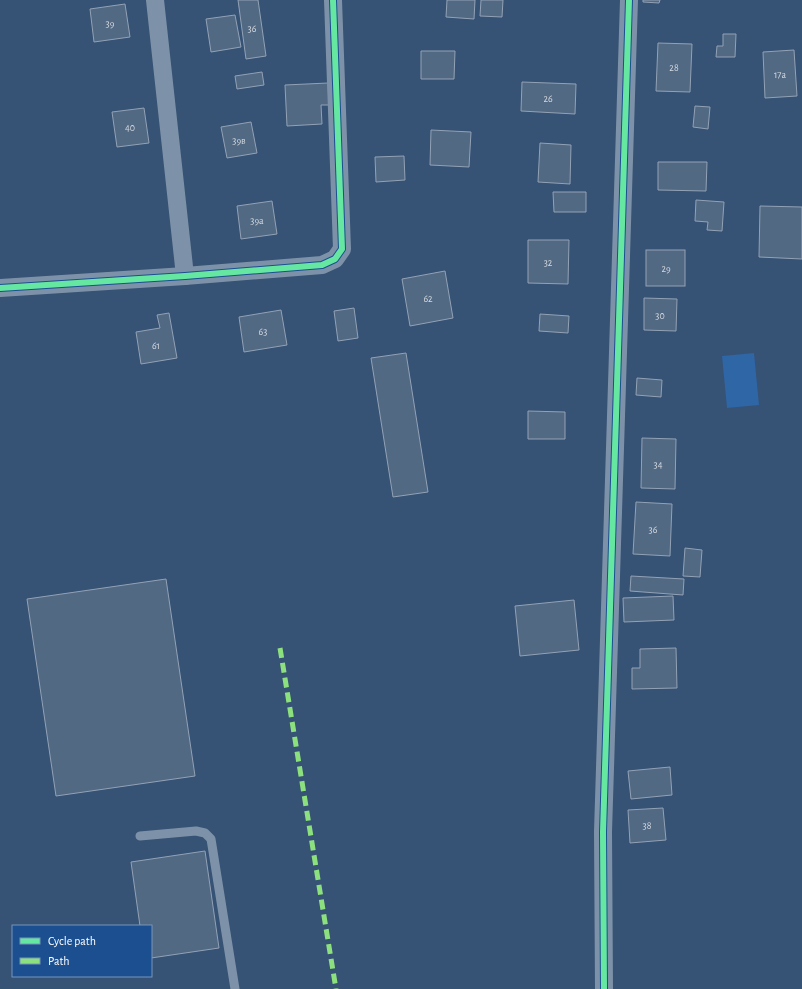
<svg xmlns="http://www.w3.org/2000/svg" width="802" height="989" font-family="'Alegreya Sans',sans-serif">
<rect width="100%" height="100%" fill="#365274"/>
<path fill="#2f66a5" d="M 754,353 L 759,405 L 727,408 L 722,356 Z"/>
<g fill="#526984" stroke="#92a2b6">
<path d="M 238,0 L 258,0 L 266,56 L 246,59 Z"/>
<path d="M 447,0 L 475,0 L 474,19 L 446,17 Z"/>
<path d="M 481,0 L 503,0 L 502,17 L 480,16 Z"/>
<path d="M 643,0 L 660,0 L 659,3 L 643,2 Z"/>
<path d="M 125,4 L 130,37 L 94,42 L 90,9 Z"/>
<path d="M 235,15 L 241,47 L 211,52 L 206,19 Z"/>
<path d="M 723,34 L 736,34 L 735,57 L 716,57 L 717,46 L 723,46 Z"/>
<path d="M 658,43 L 692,44 L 690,92 L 656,91 Z"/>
<path d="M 794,50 L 797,96 L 765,98 L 763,52 Z"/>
<path d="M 421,51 L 455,51 L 454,79 L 421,79 Z"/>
<path d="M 262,72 L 264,85 L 237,89 L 235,76 Z"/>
<path d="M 522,82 L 576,84 L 575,114 L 521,111 Z"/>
<path d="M 328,83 L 329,105 L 321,105 L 322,124 L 287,126 L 285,85 Z"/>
<path d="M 695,106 L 710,107 L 708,129 L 693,127 Z"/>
<path d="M 144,108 L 149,143 L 117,147 L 112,112 Z"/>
<path d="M 251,122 L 257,153 L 227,158 L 221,127 Z"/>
<path d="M 431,130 L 471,132 L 469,167 L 430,165 Z"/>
<path d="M 540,143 L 571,145 L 570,184 L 538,182 Z"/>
<path d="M 404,156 L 405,180 L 376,182 L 375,157 Z"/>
<path d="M 658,162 L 707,162 L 706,191 L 658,190 Z"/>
<path d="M 553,192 L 586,192 L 586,212 L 554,212 Z"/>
<path d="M 696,200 L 724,202 L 722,231 L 707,230 L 708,222 L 695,221 Z"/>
<path d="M 272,201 L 277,234 L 241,239 L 237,206 Z"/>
<path d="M 760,206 L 802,207 L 802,259 L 759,257 Z"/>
<path d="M 528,240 L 569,240 L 568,284 L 528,283 Z"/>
<rect x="646" y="250" width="39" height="36"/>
<path d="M 445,271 L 453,318 L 410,326 L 402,279 Z"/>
<path d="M 644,298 L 677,299 L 676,331 L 644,330 Z"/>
<path d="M 354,308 L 358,338 L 338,341 L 334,311 Z"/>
<path d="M 281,310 L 287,345 L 244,352 L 239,317 Z"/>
<path d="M 169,313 L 177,358 L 141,364 L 136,332 L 160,328 L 157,315 Z"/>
<path d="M 540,314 L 569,316 L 568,333 L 539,331 Z"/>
<path d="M 406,353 L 428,492 L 393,497 L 371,358 Z"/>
<path d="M 637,378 L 662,380 L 661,397 L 636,395 Z"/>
<path d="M 528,411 L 565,412 L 565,439 L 528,439 Z"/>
<path d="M 642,438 L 676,439 L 675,489 L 641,488 Z"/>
<path d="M 636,502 L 672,504 L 670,556 L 633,554 Z"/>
<path d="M 685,548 L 702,550 L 700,577 L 683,576 Z"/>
<path d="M 631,576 L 684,579 L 683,595 L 630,591 Z"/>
<path d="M 166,579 L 195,776 L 56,796 L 27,599 Z"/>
<path d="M 673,596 L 674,620 L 624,622 L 623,598 Z"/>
<path d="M 574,600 L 579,650 L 520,656 L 515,606 Z"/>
<path d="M 676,648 L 677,688 L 632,689 L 632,668 L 640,668 L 640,649 Z"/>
<path d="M 670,767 L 672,795 L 631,799 L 628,771 Z"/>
<path d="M 663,808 L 666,840 L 630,843 L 628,810 Z"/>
<path d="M 205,851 L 219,948 L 151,958 L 151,926 L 140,926 L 131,862 Z"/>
</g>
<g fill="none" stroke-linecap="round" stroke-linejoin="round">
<path stroke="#7d92a8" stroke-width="9" d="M 140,836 L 196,831 L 205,833 L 211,839 L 235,989"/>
<g stroke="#7d92a8" stroke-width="18">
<path d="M 155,0 L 185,276"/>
<path d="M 0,288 L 185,276 L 322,265 L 335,259 L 342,249 L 333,0"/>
<path d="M 604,989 L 603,832 L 629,0"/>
</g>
<path stroke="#8de07e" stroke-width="5" stroke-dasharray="10 5" stroke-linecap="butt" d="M 280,648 L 336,989"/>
<g stroke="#1b4f8f" stroke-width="8">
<g id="cycleway">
<path d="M 0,288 L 185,276 L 322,265 L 335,259 L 342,249 L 333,0"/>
<path d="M 604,989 L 603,832 L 629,0"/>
</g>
</g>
<use href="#cycleway" stroke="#66e7a1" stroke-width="6"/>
</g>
<g text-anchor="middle" stroke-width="4" stroke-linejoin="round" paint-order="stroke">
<g font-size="10" fill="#d4dae0">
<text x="110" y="27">39</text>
<text x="252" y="32">36</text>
<text x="674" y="71">28</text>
<text x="780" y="78">17а</text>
<text x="548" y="102">26</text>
<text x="130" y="131">40</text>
<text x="239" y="144">39в</text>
<text x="257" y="224">39а</text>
<text x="548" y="266">32</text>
<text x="666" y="272">29</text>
<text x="428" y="302">62</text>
<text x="660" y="319">30</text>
<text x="263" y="335">63</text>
<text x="156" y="349">61</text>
<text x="658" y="468">34</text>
<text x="653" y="533">36</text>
<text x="647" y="829">38</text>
</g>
</g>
<rect x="12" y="925" width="140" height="52" fill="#1b4f8f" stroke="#7695bc"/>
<rect x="20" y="938" width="20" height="6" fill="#66e7a1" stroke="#7695bc"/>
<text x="48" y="945" font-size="12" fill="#ffffff">Cycle path</text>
<rect x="20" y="958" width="20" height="6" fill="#8de07e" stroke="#7695bc"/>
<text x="48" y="965" font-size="12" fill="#ffffff">Path</text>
</svg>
